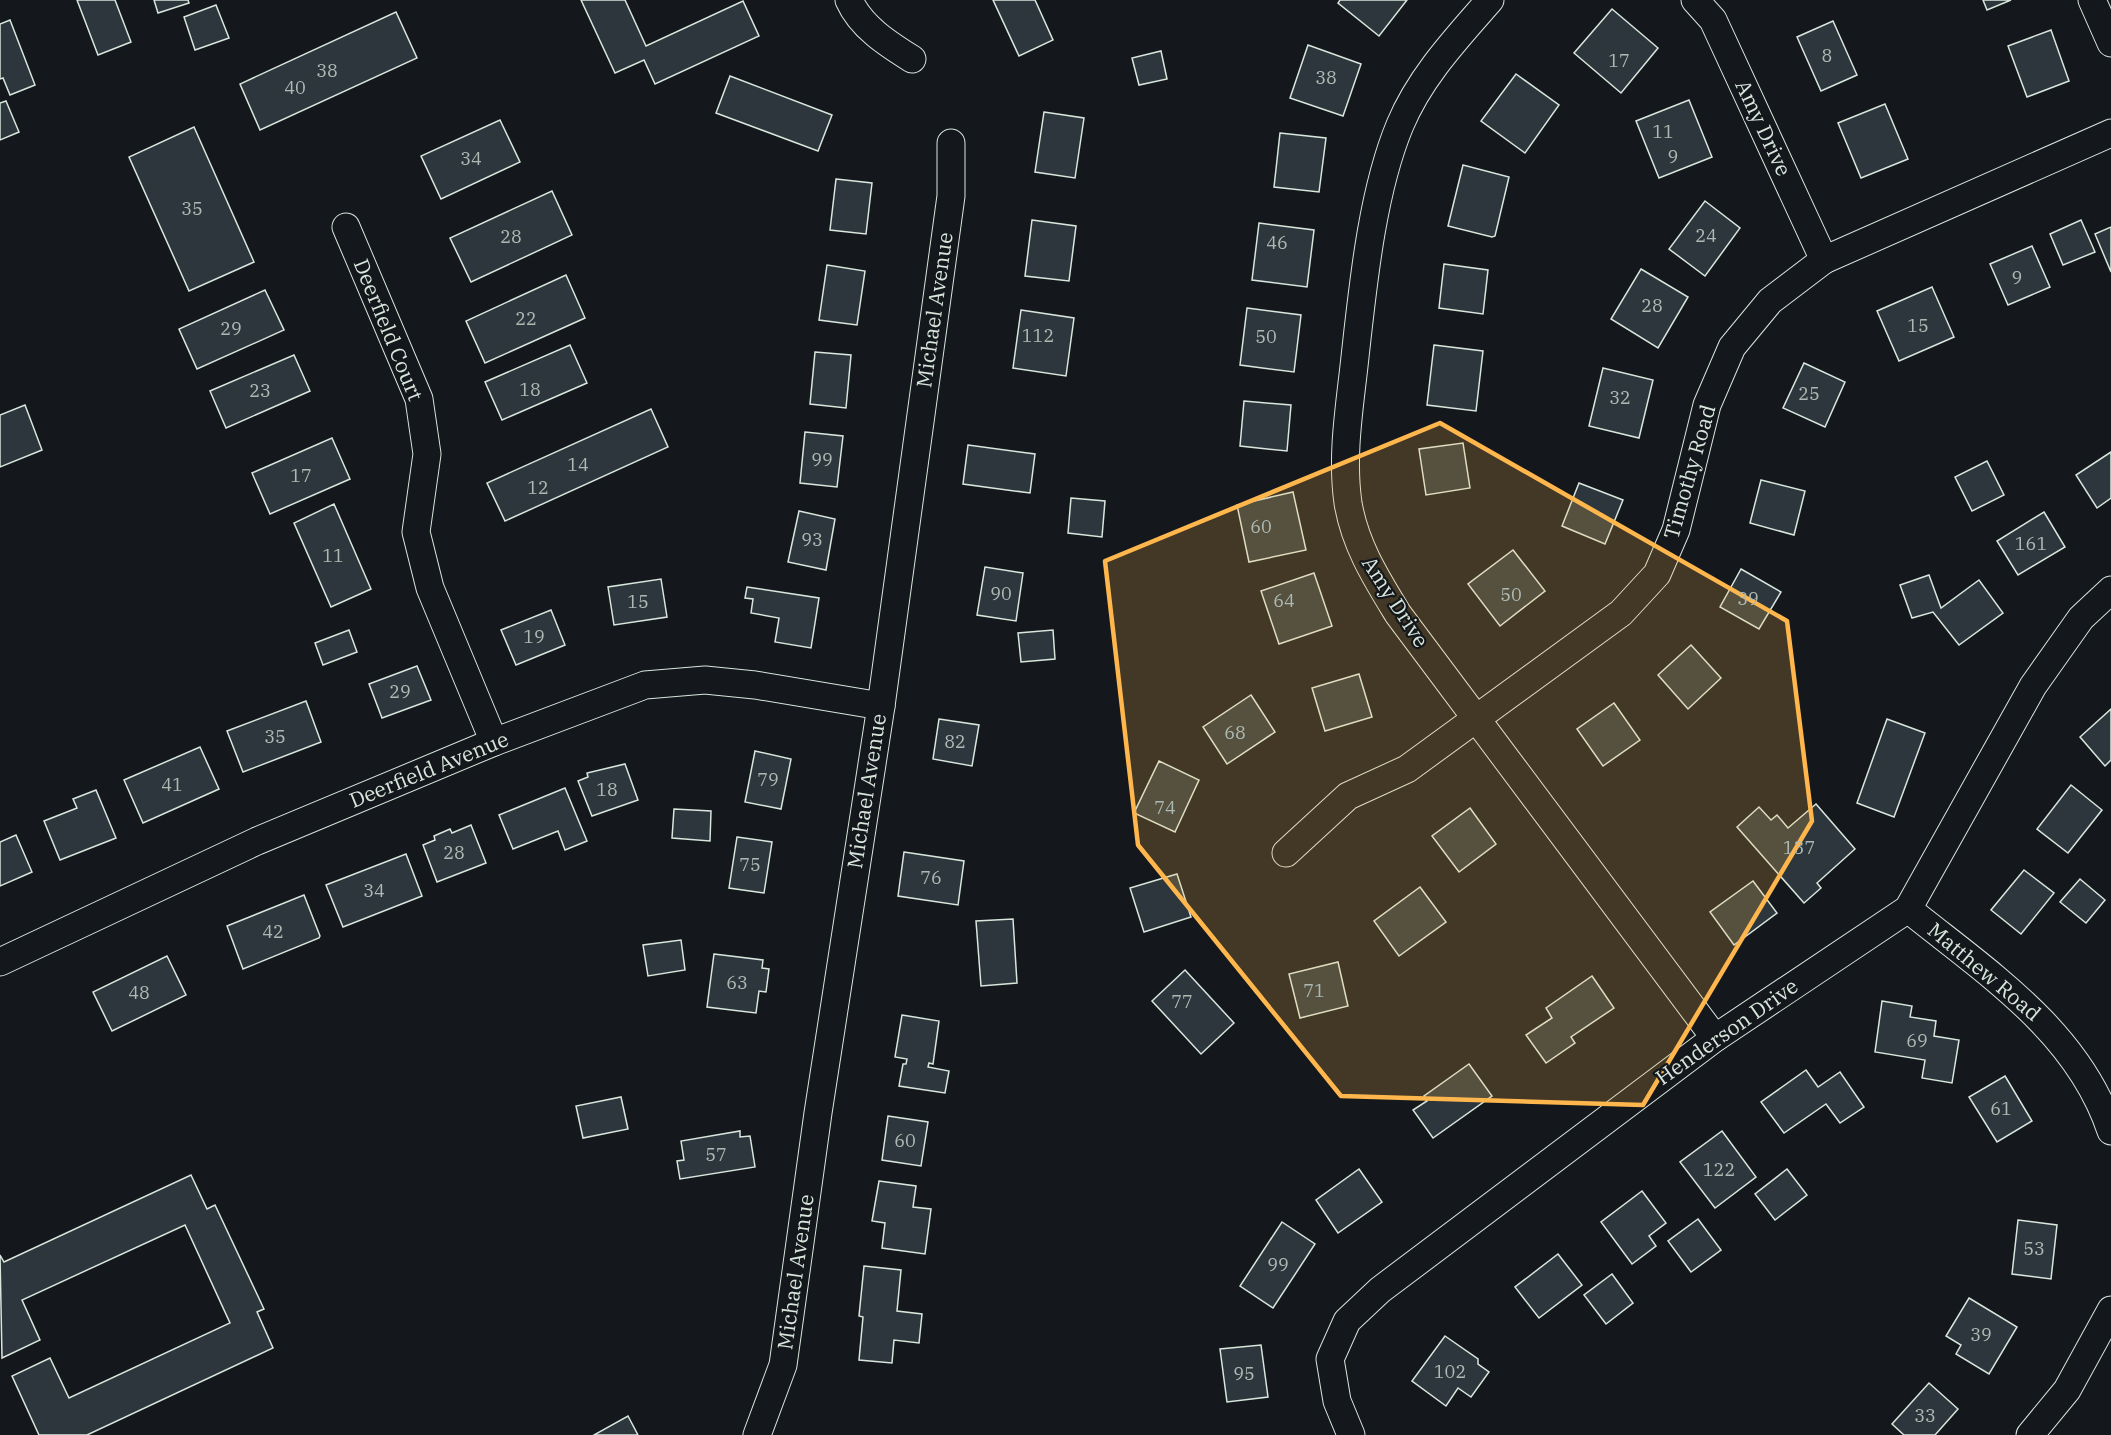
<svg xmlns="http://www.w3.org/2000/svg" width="2111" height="1435" font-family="'IBM Plex Serif',serif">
<rect width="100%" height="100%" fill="#14181c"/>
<g fill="#2c363c" stroke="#d8e6dc" stroke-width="1.5">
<path d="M 77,0 L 115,0 L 131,42 L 98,55 Z"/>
<path d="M 154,0 L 188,0 L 189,3 L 158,13 Z"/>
<path d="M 581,0 L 625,0 L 646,46 L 743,1 L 759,36 L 655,84 L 644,60 L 615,73 Z"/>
<path d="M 993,0 L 1035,0 L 1053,40 L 1019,56 Z"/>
<path d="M 1340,0 L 1407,0 L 1379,36 L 1338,3 Z"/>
<path d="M 1983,0 L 2011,0 L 1987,10 Z"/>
<path d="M 216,5 L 229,38 L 195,50 L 184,17 Z"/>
<path d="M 1612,9 L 1658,48 L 1621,93 L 1574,53 Z"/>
<path d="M 396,12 L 417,58 L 260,130 L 240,84 Z"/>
<path d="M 10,20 L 35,85 L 10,95 L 3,78 L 0,79 L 0,24 Z"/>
<path d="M 1833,21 L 1857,75 L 1821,91 L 1797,37 Z"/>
<path d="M 2051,30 L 2069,81 L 2027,97 L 2008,46 Z"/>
<path d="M 1308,45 L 1361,64 L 1343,116 L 1290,98 Z"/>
<path d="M 1161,51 L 1167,79 L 1139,85 L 1132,58 Z"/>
<path d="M 1516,74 L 1559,105 L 1525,153 L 1481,121 Z"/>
<path d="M 730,76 L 832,115 L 818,151 L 716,113 Z"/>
<path d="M 1689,100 L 1712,157 L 1659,178 L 1636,121 Z"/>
<path d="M 6,101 L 19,132 L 0,140 L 0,103 Z"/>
<path d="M 1885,104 L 1908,159 L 1861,178 L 1838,123 Z"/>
<path d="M 1044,112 L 1084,118 L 1075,178 L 1035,172 Z"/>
<path d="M 500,120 L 520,162 L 441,199 L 421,156 Z"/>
<path d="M 194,127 L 254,262 L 189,291 L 129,157 Z"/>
<path d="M 1280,133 L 1326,138 L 1319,192 L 1274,187 Z"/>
<path d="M 1463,165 L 1509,177 L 1495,236 L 1492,237 L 1448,226 Z"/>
<path d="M 836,179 L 872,183 L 866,234 L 830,230 Z"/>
<path d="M 552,191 L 572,235 L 471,282 L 450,238 Z"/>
<path d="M 1705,201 L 1740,228 L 1705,276 L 1669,249 Z"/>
<path d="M 1032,220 L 1076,226 L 1069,281 L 1025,276 Z"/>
<path d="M 2081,220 L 2095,252 L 2063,265 L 2050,234 Z"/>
<path d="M 1259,223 L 1314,230 L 1307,287 L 1252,280 Z"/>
<path d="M 2111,227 L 2111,272 L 2095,234 Z"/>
<path d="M 2032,246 L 2050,287 L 2008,305 L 1990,264 Z"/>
<path d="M 1444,264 L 1488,270 L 1483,314 L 1439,308 Z"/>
<path d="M 827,265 L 865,271 L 857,325 L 819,320 Z"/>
<path d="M 1641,269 L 1688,297 L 1658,348 L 1611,319 Z"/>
<path d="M 566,275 L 585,318 L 485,363 L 466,321 Z"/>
<path d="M 1932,287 L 1954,337 L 1899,361 L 1877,311 Z"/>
<path d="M 265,290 L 284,330 L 197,369 L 179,329 Z"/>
<path d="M 1247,308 L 1301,315 L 1294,372 L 1240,365 Z"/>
<path d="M 1021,310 L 1074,318 L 1066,376 L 1013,368 Z"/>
<path d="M 570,345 L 587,383 L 502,420 L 485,382 Z"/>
<path d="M 1434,345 L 1483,351 L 1476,411 L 1427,405 Z"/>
<path d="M 815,352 L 851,355 L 846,408 L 810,404 Z"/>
<path d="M 294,355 L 310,391 L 226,428 L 210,391 Z"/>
<path d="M 1804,363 L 1845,382 L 1825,427 L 1783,408 Z"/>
<path d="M 1603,368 L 1653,380 L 1639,438 L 1589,426 Z"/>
<path d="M 1244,401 L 1291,405 L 1287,451 L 1240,446 Z"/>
<path d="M 25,405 L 42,450 L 0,467 L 0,415 Z"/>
<path d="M 651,409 L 668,447 L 505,521 L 487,483 Z"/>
<path d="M 805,432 L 843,436 L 837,487 L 800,483 Z"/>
<path d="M 332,438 L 350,479 L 270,514 L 252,473 Z"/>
<path d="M 1463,443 L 1470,488 L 1426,495 L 1419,449 Z"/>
<path d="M 968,445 L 1035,454 L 1030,493 L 963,484 Z"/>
<path d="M 2111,452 L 2111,498 L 2097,508 L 2076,475 Z"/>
<path d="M 1987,461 L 2004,495 L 1972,511 L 1955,477 Z"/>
<path d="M 1761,480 L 1805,491 L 1794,535 L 1750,523 Z"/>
<path d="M 1579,483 L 1623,500 L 1605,544 L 1562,526 Z"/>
<path d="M 1293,492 L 1306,550 L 1249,562 L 1237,505 Z"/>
<path d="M 1071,498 L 1105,501 L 1102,537 L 1068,533 Z"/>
<path d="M 334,504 L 371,589 L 331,607 L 294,523 Z"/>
<path d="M 799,511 L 835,519 L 826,570 L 788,562 Z"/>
<path d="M 2044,512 L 2065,547 L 2018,575 L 1997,541 Z"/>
<path d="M 1513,550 L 1545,591 L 1500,626 L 1468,584 Z"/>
<path d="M 985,567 L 1023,573 L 1016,621 L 977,615 Z"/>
<path d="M 1741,569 L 1781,592 L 1759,629 L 1720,607 Z"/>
<path d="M 1314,573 L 1332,626 L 1279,644 L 1261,591 Z"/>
<path d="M 1929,575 L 1941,608 L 1979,580 L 2003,613 L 1959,645 L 1933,612 L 1912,618 L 1900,585 Z"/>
<path d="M 661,579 L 667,617 L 614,625 L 608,587 Z"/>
<path d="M 747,587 L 819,598 L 811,648 L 775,642 L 779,618 L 751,613 L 753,599 L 745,598 Z"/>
<path d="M 551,610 L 565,645 L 516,665 L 501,630 Z"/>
<path d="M 349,630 L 357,652 L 323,665 L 315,643 Z"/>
<path d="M 1053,630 L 1055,659 L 1021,662 L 1018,633 Z"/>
<path d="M 1691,645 L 1721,678 L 1688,709 L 1658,675 Z"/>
<path d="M 417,666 L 431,700 L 382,718 L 369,684 Z"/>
<path d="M 1359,674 L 1372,717 L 1325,731 L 1312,688 Z"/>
<path d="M 1251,695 L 1275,732 L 1227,764 L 1203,727 Z"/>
<path d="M 306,701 L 321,742 L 243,772 L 227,731 Z"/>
<path d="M 1614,703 L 1640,740 L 1603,766 L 1577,729 Z"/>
<path d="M 2111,709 L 2111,760 L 2105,766 L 2080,737 Z"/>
<path d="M 939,719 L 979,725 L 972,766 L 933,759 Z"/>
<path d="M 1887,719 L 1925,733 L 1894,817 L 1857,803 Z"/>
<path d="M 200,747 L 219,789 L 143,823 L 124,780 Z"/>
<path d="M 755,751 L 791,759 L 781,809 L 745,802 Z"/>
<path d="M 1159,761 L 1199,780 L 1175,832 L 1134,813 Z"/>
<path d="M 625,764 L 638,800 L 592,816 L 578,781 L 588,777 L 587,773 Z"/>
<path d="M 2071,785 L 2102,810 L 2068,853 L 2037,829 Z"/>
<path d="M 565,788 L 587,841 L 565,850 L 558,831 L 513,849 L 499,815 Z"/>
<path d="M 96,790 L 116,838 L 60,860 L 44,821 L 77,808 L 73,799 Z"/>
<path d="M 1816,804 L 1855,849 L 1817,883 L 1821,888 L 1804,903 L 1737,827 L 1759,807 L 1771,820 L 1777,815 L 1788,828 Z"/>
<path d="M 1470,808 L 1496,844 L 1459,872 L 1432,836 Z"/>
<path d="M 674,809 L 711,811 L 710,841 L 672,838 Z"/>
<path d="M 471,825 L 486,863 L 437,882 L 423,845 L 435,840 L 434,836 L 450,829 L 452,833 Z"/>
<path d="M 16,835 L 32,872 L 0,886 L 0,842 Z"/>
<path d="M 737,837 L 772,842 L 764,893 L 729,888 Z"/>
<path d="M 904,852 L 964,861 L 958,905 L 898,896 Z"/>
<path d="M 406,854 L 422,896 L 343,927 L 326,885 Z"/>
<path d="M 2024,870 L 2054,893 L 2021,934 L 1991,910 Z"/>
<path d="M 1177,874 L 1191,917 L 1144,932 L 1130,888 Z"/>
<path d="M 2080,879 L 2105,900 L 2086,923 L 2060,902 Z"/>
<path d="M 1753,881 L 1777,913 L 1734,945 L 1710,912 Z"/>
<path d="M 1420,887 L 1446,922 L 1399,956 L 1374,921 Z"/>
<path d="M 304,895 L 320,936 L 319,938 L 243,969 L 227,926 Z"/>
<path d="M 1013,919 L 1017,983 L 981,986 L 976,921 Z"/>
<path d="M 681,940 L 685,970 L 648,976 L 643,945 Z"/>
<path d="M 714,954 L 763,960 L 762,968 L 769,969 L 766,992 L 759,991 L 756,1013 L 707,1007 Z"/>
<path d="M 167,956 L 186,995 L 112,1031 L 93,992 Z"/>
<path d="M 1338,962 L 1348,1006 L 1300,1018 L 1289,974 Z"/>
<path d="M 1185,970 L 1234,1023 L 1201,1054 L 1152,1001 Z"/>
<path d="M 1592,976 L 1614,1008 L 1571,1037 L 1575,1043 L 1546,1063 L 1526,1035 L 1552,1018 L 1546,1008 Z"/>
<path d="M 1882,1001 L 1912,1006 L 1910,1017 L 1936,1021 L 1934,1036 L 1959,1040 L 1952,1083 L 1922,1078 L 1925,1060 L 1875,1052 Z"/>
<path d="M 902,1015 L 939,1021 L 933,1064 L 929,1063 L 928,1067 L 949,1071 L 945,1093 L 899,1086 L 903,1064 L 906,1064 L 907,1059 L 895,1057 Z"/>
<path d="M 1469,1064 L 1492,1096 L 1433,1138 L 1413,1110 L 1427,1101 L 1424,1096 Z"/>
<path d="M 1806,1070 L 1818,1087 L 1840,1072 L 1864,1107 L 1840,1123 L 1826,1104 L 1784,1133 L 1761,1102 Z"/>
<path d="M 2005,1076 L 2032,1121 L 1997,1142 L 1969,1097 Z"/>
<path d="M 621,1097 L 628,1129 L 583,1138 L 576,1106 Z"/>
<path d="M 888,1116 L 928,1122 L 921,1166 L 882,1160 Z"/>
<path d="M 740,1131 L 740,1137 L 750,1136 L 755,1167 L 680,1179 L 677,1161 L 684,1160 L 681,1141 Z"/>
<path d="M 1722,1131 L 1756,1177 L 1715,1208 L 1680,1162 Z"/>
<path d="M 1359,1169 L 1382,1202 L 1338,1233 L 1316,1200 Z"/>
<path d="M 1787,1169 L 1807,1195 L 1775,1220 L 1755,1194 Z"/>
<path d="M 191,1175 L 207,1209 L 215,1205 L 264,1309 L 257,1312 L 273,1348 L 87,1435 L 39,1435 L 12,1376 L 50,1358 L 69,1398 L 230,1323 L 185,1225 L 22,1300 L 40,1340 L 2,1358 L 0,1255 L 4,1262 Z"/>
<path d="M 879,1181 L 916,1186 L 913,1207 L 931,1209 L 925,1254 L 882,1248 L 885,1223 L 872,1221 Z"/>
<path d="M 1642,1191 L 1666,1223 L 1649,1236 L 1656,1246 L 1632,1264 L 1601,1222 Z"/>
<path d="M 1698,1219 L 1721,1250 L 1691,1272 L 1668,1241 Z"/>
<path d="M 2018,1220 L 2057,1225 L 2051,1279 L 2012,1274 Z"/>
<path d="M 1282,1222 L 1315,1244 L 1273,1308 L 1240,1286 Z"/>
<path d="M 1558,1254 L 1582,1285 L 1539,1318 L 1515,1287 Z"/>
<path d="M 864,1266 L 901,1270 L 897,1311 L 922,1314 L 919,1343 L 894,1340 L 892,1363 L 859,1360 L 863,1317 L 859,1316 Z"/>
<path d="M 1612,1274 L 1633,1303 L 1606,1324 L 1584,1295 Z"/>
<path d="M 1969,1298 L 2017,1327 L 1989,1374 L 1956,1354 L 1961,1345 L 1946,1336 Z"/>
<path d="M 1445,1336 L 1478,1359 L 1478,1364 L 1489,1372 L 1471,1397 L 1458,1388 L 1446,1406 L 1412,1381 Z"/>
<path d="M 1261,1345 L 1268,1397 L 1227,1402 L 1220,1349 Z"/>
<path d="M 1929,1383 L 1958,1409 L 1935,1435 L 1904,1435 L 1892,1424 Z"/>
<path d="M 628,1416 L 638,1435 L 594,1435 Z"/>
</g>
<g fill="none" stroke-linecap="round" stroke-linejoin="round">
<g stroke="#d8e6dc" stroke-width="29">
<g id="minor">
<path d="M 849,0 C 861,27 888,44 912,59"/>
<path d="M 1490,0 C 1456,39 1420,77 1400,125 C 1372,192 1363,285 1355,357 C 1350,405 1341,454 1348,503 C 1355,545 1376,578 1398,614 L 1715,1038"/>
<path d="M 1695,0 L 1713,20 L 1824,260"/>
<path d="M 2092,0 L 2111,43"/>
<path d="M 346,227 L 419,399 L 427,454 L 416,532 L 430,588 L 494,742"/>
<path d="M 1286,853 L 1348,796 L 1407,769 L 1621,613 L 1657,574 L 1676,530 L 1707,405 L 1732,347 L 1770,301 L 1824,260 L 2111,133"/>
<path d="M 1908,909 C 1986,972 2078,1031 2111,1131"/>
<path d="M 0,962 L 257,841 L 494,742 L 645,685 L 705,680 L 755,685 L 881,706"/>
<path d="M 757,1435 L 783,1365 L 818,1113 L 881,706 L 951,196 L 951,143"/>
<path d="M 1351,1435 L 1337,1401 L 1330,1359 L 1347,1321 L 1380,1290 L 1715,1038 L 1908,909 L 2033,686 L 2081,618 L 2111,590"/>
<path d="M 2030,1435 L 2067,1390 L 2111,1310"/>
</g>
</g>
<use href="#minor" stroke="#14181c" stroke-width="27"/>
</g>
<path fill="#ffb74d" fill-opacity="0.2" stroke="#ffb74d" stroke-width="4.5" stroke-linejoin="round" d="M 1440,423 L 1787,621 L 1812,821 L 1643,1105 L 1341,1096 L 1138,845 L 1105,561 Z"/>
<g text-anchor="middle" stroke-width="4.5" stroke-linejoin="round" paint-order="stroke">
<g font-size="18" fill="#adbab4">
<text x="1827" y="62">8</text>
<text x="1619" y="67">17</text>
<text x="327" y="77">38</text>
<text x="1326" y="84">38</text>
<text x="295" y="94">40</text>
<text x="1663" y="138">11</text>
<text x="1673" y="163">9</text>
<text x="471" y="165">34</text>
<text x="192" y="215">35</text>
<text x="1706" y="242">24</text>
<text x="511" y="243">28</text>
<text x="1277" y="249">46</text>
<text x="2017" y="284">9</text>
<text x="1652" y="312">28</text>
<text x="526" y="325">22</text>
<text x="1918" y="332">15</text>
<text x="231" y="335">29</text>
<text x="1038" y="342">112</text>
<text x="1266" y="343">50</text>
<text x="530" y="396">18</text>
<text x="260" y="397">23</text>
<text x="1809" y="400">25</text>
<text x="1620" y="404">32</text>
<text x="822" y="466">99</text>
<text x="578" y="471">14</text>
<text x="301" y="482">17</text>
<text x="538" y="494">12</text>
<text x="1261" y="533">60</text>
<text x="812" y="546">93</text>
<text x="2031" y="550">161</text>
<text x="333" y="562">11</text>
<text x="1001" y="600">90</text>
<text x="1511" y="601">50</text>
<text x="1748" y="605">39</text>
<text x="1284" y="607">64</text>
<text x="638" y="608">15</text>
<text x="534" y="643">19</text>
<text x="400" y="698">29</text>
<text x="1235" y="739">68</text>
<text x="275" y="743">35</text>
<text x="955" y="748">82</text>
<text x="768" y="786">79</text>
<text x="172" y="791">41</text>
<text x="607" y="796">18</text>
<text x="1165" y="814">74</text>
<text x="1799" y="854">137</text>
<text x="454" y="859">28</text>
<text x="750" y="871">75</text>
<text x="931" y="884">76</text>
<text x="374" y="897">34</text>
<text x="273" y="938">42</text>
<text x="737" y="989">63</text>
<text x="1314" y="997">71</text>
<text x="139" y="999">48</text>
<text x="1182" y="1008">77</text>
<text x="1917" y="1047">69</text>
<text x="2001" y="1115">61</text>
<text x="905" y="1147">60</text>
<text x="716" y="1161">57</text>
<text x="1719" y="1176">122</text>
<text x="2034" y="1255">53</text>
<text x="1278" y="1271">99</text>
<text x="1981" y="1341">39</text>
<text x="1450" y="1378">102</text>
<text x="1244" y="1380">95</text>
<text x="1925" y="1422">33</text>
</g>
<g font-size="21" fill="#d8e6dc" stroke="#14181c">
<text transform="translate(1763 128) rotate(65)" y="7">Amy Drive</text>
<text transform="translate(935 310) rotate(-82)" y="7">Michael Avenue</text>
<text transform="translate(388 330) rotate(68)" y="7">Deerfield Court</text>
<text transform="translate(1690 472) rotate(-74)" y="7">Timothy Road</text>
<text transform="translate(1395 602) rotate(57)" y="7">Amy Drive</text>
<text transform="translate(429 770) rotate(-22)" y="7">Deerfield Avenue</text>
<text transform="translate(867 791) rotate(-81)" y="7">Michael Avenue</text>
<text transform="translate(1984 972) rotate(40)" y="7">Matthew Road</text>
<text transform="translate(1727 1032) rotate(-35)" y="7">Henderson Drive</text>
<text transform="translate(796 1272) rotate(-82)" y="7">Michael Avenue</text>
</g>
</g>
</svg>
